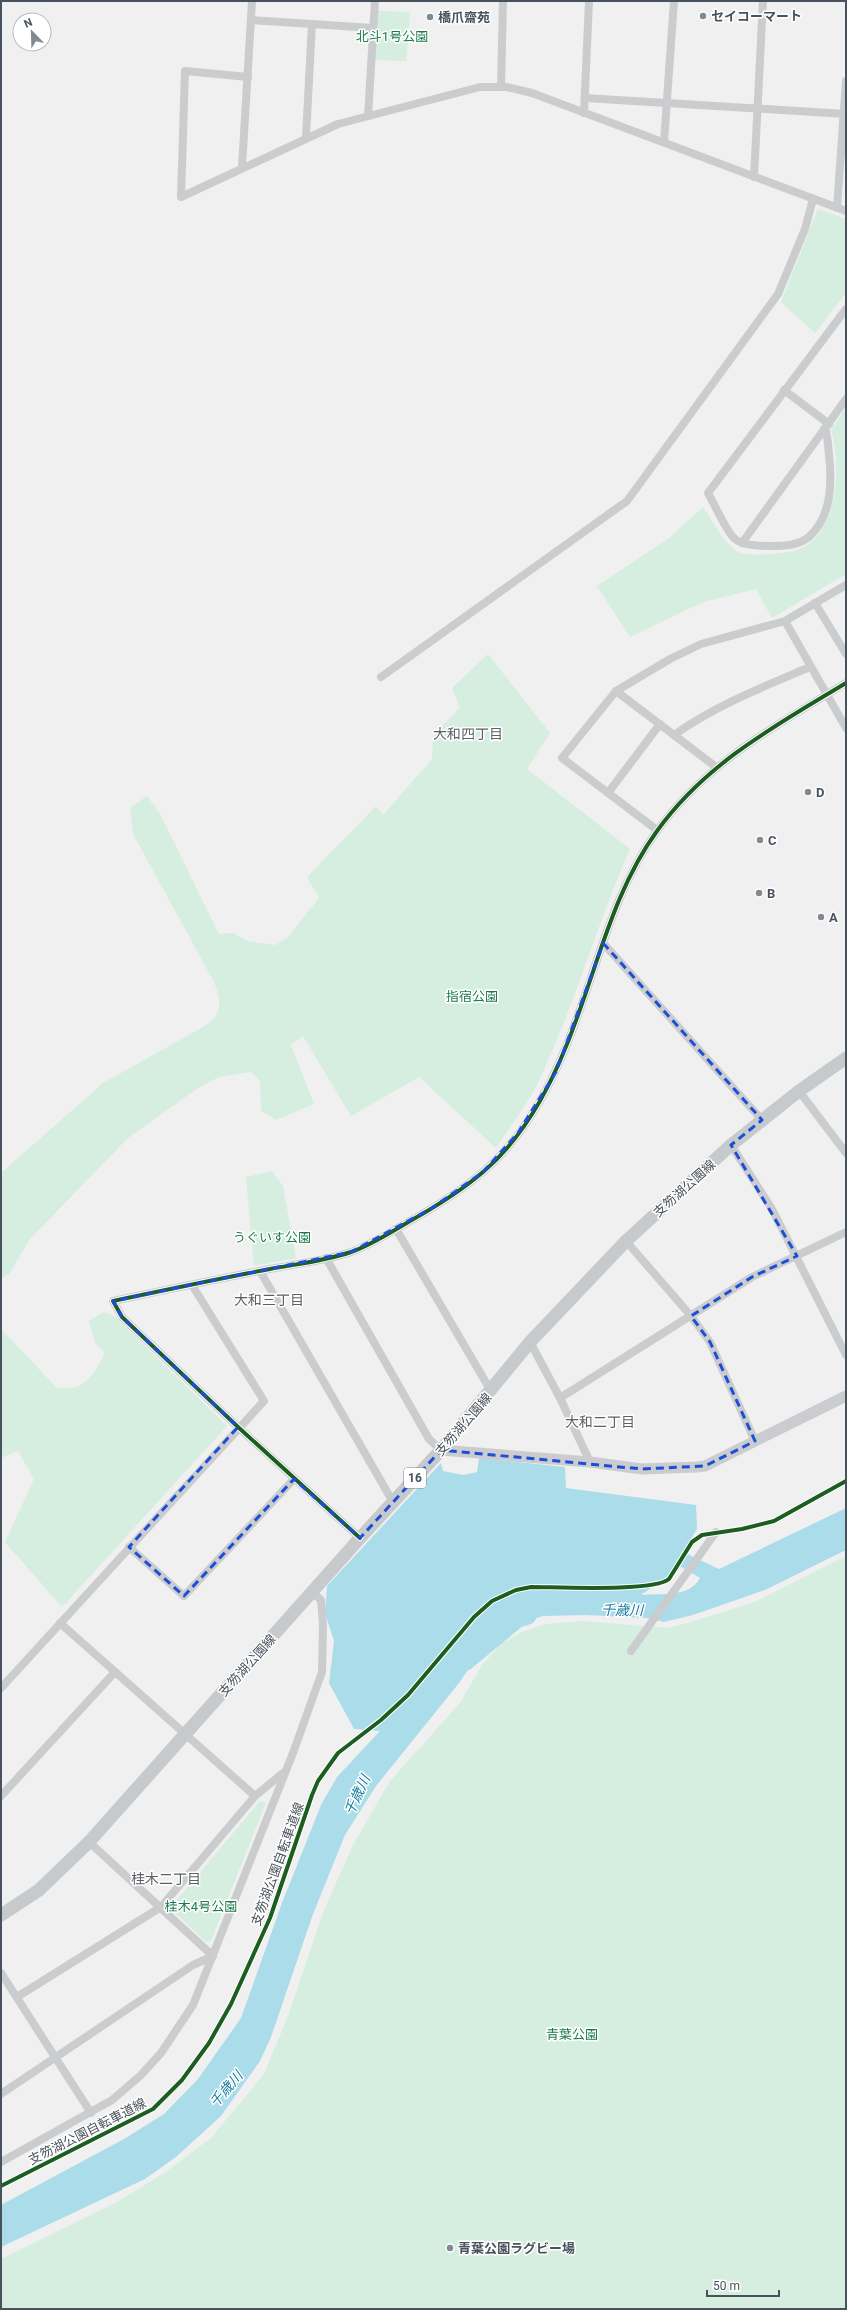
<svg xmlns="http://www.w3.org/2000/svg" width="847" height="2310" font-family="Roboto,'Noto Sans JP',sans-serif">
<rect width="100%" height="100%" fill="#f0f0f0"/>
<g fill="#d5eee0">
<path d="M 378,11 L 410,12 L 406,61 L 375,60 Z"/>
<path d="M 818,209 L 846,219 L 846,293 L 815,333 L 781,302 Z"/>
<path d="M 846,408 L 846,574 L 772,618 L 756,589 L 703,602 L 630,637 L 597,586 L 669,538 L 703,507 C 713,521 724,546 741,553 C 749,556 763,554 772,554 C 783,553 795,552 804,547 C 839,527 841,462 831,429 Z"/>
<path d="M 488,654 L 550,733 L 527,769 L 630,849 C 597,923 576,1002 541,1076 C 530,1101 511,1125 496,1148 L 419,1077 L 351,1116 L 303,1036 L 291,1045 L 314,1104 L 276,1120 L 261,1111 L 260,1081 L 251,1072 L 219,1077 L 198,1088 L 128,1138 L 30,1239 L 9,1274 L 1,1279 L 1,1173 L 103,1083 L 203,1027 C 223,1014 222,1003 214,982 L 133,834 L 130,808 L 147,796 L 159,812 L 219,934 L 233,933 L 247,941 L 275,945 L 288,937 L 319,898 L 307,877 L 376,806 L 383,815 L 432,759 L 433,736 L 460,707 L 452,688 Z"/>
<path d="M 272,1171 L 283,1186 L 296,1258 L 254,1266 L 246,1177 Z"/>
<path d="M 104,1312 L 114,1316 L 227,1426 L 62,1607 L 5,1542 L 34,1479 L 18,1451 L 1,1458 L 1,1329 L 57,1388 C 63,1388 71,1388 77,1387 C 87,1383 103,1363 104,1352 L 95,1342 L 89,1321 Z"/>
<path d="M 846,1556 L 846,2309 L 1,2309 L 1,2259 L 117,2202 L 167,2171 L 211,2138 L 264,2074 L 288,2016 L 324,1910 L 353,1845 L 390,1781 L 460,1703 L 482,1665 L 501,1644 L 522,1632 L 545,1624 L 582,1621 L 668,1628 L 694,1621 L 755,1602 Z"/>
<path d="M 260,1801 L 266,1803 L 211,1941 L 206,1942 L 170,1908 Z"/>
</g>
<path fill="#abdcea" fill-rule="evenodd" d="M 479,1458 L 565,1467 L 566,1488 L 696,1505 L 697,1529 L 683,1552 L 719,1569 L 846,1508 L 846,1550 L 765,1590 L 693,1615 L 664,1622 L 647,1618 L 586,1615 L 543,1616 L 495,1631 L 459,1683 L 376,1786 L 345,1835 L 313,1914 L 271,2037 L 260,2061 L 221,2116 L 176,2157 L 145,2179 L 1,2247 L 1,2205 L 124,2139 L 164,2114 L 198,2079 L 241,2018 L 282,1903 L 321,1805 L 337,1777 L 380,1731 L 354,1729 L 329,1683 L 334,1641 L 325,1613 L 327,1586 L 441,1463 L 443,1471 L 464,1475 L 477,1472 ZM 676,1564 L 700,1578 C 689,1598 663,1593 641,1595 L 668,1576 Z"/>
<g fill="none" stroke-linecap="round" stroke-linejoin="round">
<path stroke="#abdcea" stroke-width="17" d="M 466,1662 L 518,1619 L 528,1616"/>
<g stroke="#caccce" stroke-width="8">
<path d="M 251,20 L 373,28"/>
<path d="M 248,77 L 185,71 L 181,197 L 338,124 L 480,87 L 507,87 L 532,93 L 846,211"/>
<path d="M 501,87 L 503,1"/>
<path d="M 585,98 L 846,114"/>
<path d="M 584,113 L 589,1"/>
<path d="M 368,116 L 375,1"/>
<path d="M 306,137 L 312,24"/>
<path d="M 664,142 L 674,1"/>
<path d="M 242,167 L 252,1"/>
<path d="M 754,177 L 763,1"/>
<path d="M 837,208 L 846,81"/>
<path d="M 784,390 L 829,424"/>
<path d="M 825,428 C 828,437 828,446 829,455 C 832,482 832,515 810,536 C 799,546 783,546 769,546 C 760,546 741,545 734,538 C 726,531 714,503 708,493 L 846,309"/>
<path d="M 742,543 L 846,399"/>
<path d="M 815,603 L 846,654"/>
<path d="M 785,621 L 846,728"/>
<path d="M 381,677 L 627,501 L 778,294 L 805,229 L 813,199"/>
<path d="M 616,691 L 716,767"/>
<path d="M 674,735 C 716,705 763,687 810,667"/>
<path d="M 608,793 L 660,724"/>
<path d="M 657,830 L 562,758 L 616,691 L 670,659 L 701,644 L 785,621 L 846,585"/>
<path d="M 603,943 L 762,1120"/>
<path d="M 799,1091 L 846,1153"/>
<path d="M 731,1145 L 772,1209 L 846,1355"/>
<path d="M 396,1229 L 491,1391"/>
<path d="M 626,1241 L 691,1316 L 710,1342 L 755,1441"/>
<path d="M 326,1258 L 429,1439 L 441,1450"/>
<path d="M 260,1271 L 393,1502"/>
<path d="M 530,1342 L 560,1398 L 590,1462"/>
<path d="M 560,1398 L 752,1277 L 846,1232"/>
<path d="M 360,1538 L 238,1427 L 122,1317 L 113,1301 C 165,1290 217,1279 270,1269 C 296,1264 325,1261 351,1252 C 371,1245 391,1232 410,1221 C 435,1207 461,1191 483,1172 C 530,1132 558,1072 578,1015 C 601,952 617,886 657,831 C 706,763 775,726 846,683"/>
<path d="M 129,1547 L 184,1596 L 294,1479"/>
<path d="M 60,1623 L 255,1796"/>
<path d="M 631,1651 L 716,1532"/>
<path d="M 1,1688 L 264,1401 L 192,1285"/>
<path d="M 1,1796 L 115,1672"/>
<path d="M 1,1973 L 91,2113"/>
<path d="M 17,1997 L 161,1907 L 255,1796 L 283,1773"/>
<path d="M 1,2094 L 193,1965 L 213,1956 L 89,1842"/>
<path d="M 1,2162 L 112,2100 L 140,2076 L 161,2053 L 193,2005 L 293,1753 L 322,1672 L 323,1624 L 321,1600 L 312,1592"/>
</g>
<path stroke="#cbcccf" stroke-width="11" d="M 441,1450 L 590,1462 L 642,1469 L 697,1467 L 705,1466 L 846,1396"/>
<path stroke="#c6cacc" stroke-width="13" d="M 1,1915 L 39,1890 L 89,1842 L 360,1538 L 441,1450 L 530,1342 L 626,1241 L 731,1145 L 799,1091 L 846,1058"/>
<g stroke="#fff" stroke-width="6">
<g id="cycleway">
<path d="M 360,1538 L 238,1427 L 122,1317 L 113,1301 C 165,1290 217,1279 270,1269 C 296,1264 325,1261 351,1252 C 371,1245 391,1232 410,1221 C 435,1207 461,1191 483,1172 C 530,1132 558,1072 578,1015 C 601,952 617,886 657,831 C 706,763 775,726 846,683"/>
<path d="M 1,2186 L 153,2109 L 182,2080 L 209,2043 L 231,2004 L 270,1918 L 312,1795 L 318,1781 L 338,1753 L 381,1720 L 408,1695 L 474,1617 L 492,1601 L 516,1590 L 531,1587 C 557,1587 654,1592 669,1579 L 692,1542 L 702,1535 L 742,1529 L 774,1521 L 846,1481"/>
</g>
</g>
<use href="#cycleway" stroke="#1b5e20" stroke-width="4"/>
</g>
<path fill="none" stroke="#1d4ed8" stroke-width="3" stroke-dasharray="8 5" stroke-linejoin="round" d="M 603,943 L 762,1120 L 731,1145 L 797,1256 L 752,1277 L 691,1316 L 710,1342 L 755,1441 L 705,1466 L 642,1469 L 441,1450 L 360,1538 L 294,1479 L 184,1596 L 129,1547 L 238,1427 L 122,1317 L 113,1301 L 351,1252 L 432,1208 L 483,1172 L 518,1133 L 556,1072 Z"/>
<g fill="#838990" stroke="#fff" stroke-width="1.5">
<circle cx="703" cy="16" r="4"/>
<circle cx="430" cy="17" r="4"/>
<circle cx="808" cy="792" r="4"/>
<circle cx="760" cy="840" r="4"/>
<circle cx="759" cy="893" r="4"/>
<circle cx="821" cy="917" r="4"/>
<circle cx="450" cy="2248" r="4"/>
</g>
<g text-anchor="middle" stroke-width="3" stroke-linejoin="round" paint-order="stroke">
<rect fill="#fff" stroke="#7f868d" stroke-width="1" x="404" y="1468" width="22" height="20" rx="3"/>
<g font-size="12" font-weight="bold" fill="#48525c">
<text x="415" y="1482">16</text>
</g>
<g font-size="13" font-weight="bold" fill="#48525c" stroke="#fff" text-anchor="start">
<text x="711" y="21">セイコーマート</text>
<text x="438" y="22">橋爪齋苑</text>
<text x="816" y="797">D</text>
<text x="768" y="845">C</text>
<text x="767" y="898">B</text>
<text x="829" y="922">A</text>
<text x="458" y="2253">青葉公園ラグビー場</text>
</g>
<g font-size="13" fill="#1b7a4d" stroke="#fff">
<text x="392" y="41">北斗1号公園</text>
<text x="472" y="1001">指宿公園</text>
<text x="272" y="1242">うぐいす公園</text>
<text x="201" y="1911">桂木4号公園</text>
<text x="572" y="2039">青葉公園</text>
</g>
<g font-size="13" fill="#48525c" stroke="#fff">
<text transform="translate(684 1188) rotate(-42)" y="5">支笏湖公園線</text>
<text transform="translate(463 1424) rotate(-49)" y="5">支笏湖公園線</text>
<text transform="translate(247 1665) rotate(-48)" y="5">支笏湖公園線</text>
<text transform="translate(277 1864) rotate(-70)" y="5">支笏湖公園自転車道線</text>
<text transform="translate(87 2131) rotate(-27)" y="5">支笏湖公園自転車道線</text>
</g>
<g font-size="14" fill="#5c5f64" stroke="#fff">
<text x="468" y="739">大和四丁目</text>
<text x="269" y="1305">大和三丁目</text>
<text x="600" y="1427">大和二丁目</text>
<text x="166" y="1884">桂木二丁目</text>
</g>
<g font-size="14" font-style="italic" fill="#137c9d" stroke="#fff">
<text transform="translate(622 1610) rotate(1)" y="5">千歳川</text>
<text transform="translate(357 1795) rotate(-65)" y="5">千歳川</text>
<text transform="translate(226 2089) rotate(-49)" y="5">千歳川</text>
</g>
</g>
<rect width="847" height="2310" fill="none" stroke="#48525c" stroke-width="4"/>
<g transform="translate(32 32) rotate(337)"><circle r="19" fill="#ffffff" stroke="#b6babe"/>
<path d="M0-3L7 15L0 10L-7 15Z" fill="#838990"/>
<text y="-6" font-size="11" font-weight="bold" text-anchor="middle" fill="#48525c">N</text>
</g>
<path d="M707 2290v6h72v-6" fill="none" stroke="#48525c" stroke-width="2"/>
<text x="713" y="2290" font-size="12" fill="#48525c" stroke="#ffffff" stroke-width="3" paint-order="stroke">50 m</text>
</svg>
